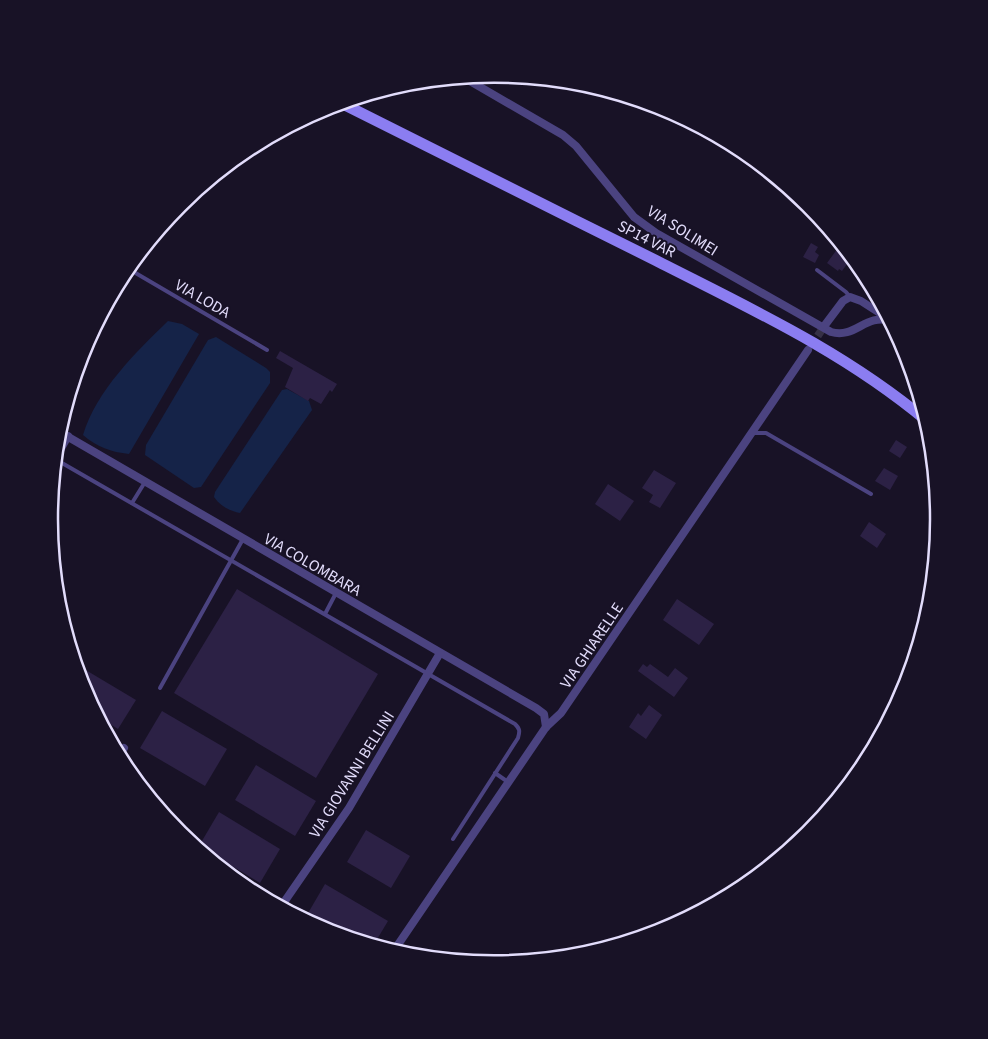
<svg xmlns="http://www.w3.org/2000/svg" width="988" height="1039" font-family="'Source Sans 3',sans-serif">
<rect width="100%" height="100%" fill="#181226"/>
<g fill="#152348">
<path d="M 168,321 L 182,324 L 199,334 L 129,454 C 111,452 97,447 83,435 C 96,391 136,352 168,321 Z"/>
<path d="M 216,337 L 266,368 L 270,372 L 270,383 L 201,487 L 194,488 L 145,455 L 146,445 L 208,340 Z"/>
<path d="M 287,389 L 309,401 L 312,410 L 240,513 C 230,511 220,506 214,497 L 215,492 L 282,390 Z"/>
</g>
<g fill="#2c2145">
<path d="M 811,243 L 818,247 L 815,252 L 819,255 L 815,263 L 803,257 Z"/>
<path d="M 841,244 L 852,257 L 842,271 L 839,269 L 838,271 L 827,263 Z"/>
<path d="M 280,351 L 337,384 L 332,392 L 330,390 L 321,404 L 310,398 L 308,401 L 285,387 L 293,368 L 276,358 Z"/>
<path d="M 896,440 L 907,447 L 900,458 L 889,451 Z"/>
<path d="M 884,468 L 898,476 L 890,490 L 875,481 Z"/>
<path d="M 654,470 L 676,483 L 660,508 L 649,502 L 653,495 L 642,488 Z"/>
<path d="M 608,484 L 634,501 L 620,521 L 595,504 Z"/>
<path d="M 869,522 L 886,534 L 877,548 L 860,536 Z"/>
<path d="M 237,589 L 378,674 L 316,778 L 174,693 Z"/>
<path d="M 677,599 L 714,624 L 699,645 L 663,620 Z"/>
<path d="M 74,663 L 136,700 L 118,729 L 97,716 L 83,690 Z"/>
<path d="M 643,664 L 647,667 L 650,664 L 668,677 L 675,668 L 688,678 L 674,697 L 638,671 Z"/>
<path d="M 649,705 L 662,715 L 646,739 L 629,727 L 638,713 L 641,716 Z"/>
<path d="M 162,711 L 227,749 L 205,786 L 140,748 Z"/>
<path d="M 256,765 L 316,801 L 295,836 L 235,800 Z"/>
<path d="M 219,812 L 280,849 L 260,883 L 199,846 Z"/>
<path d="M 366,830 L 410,856 L 391,888 L 347,862 Z"/>
<path d="M 325,884 L 388,921 L 373,946 L 323,931 L 304,920 Z"/>
</g>
<g fill="none" stroke-linecap="round" stroke-linejoin="round">
<path stroke="#363046" stroke-width="8" stroke-dasharray="8 4" stroke-linecap="butt" d="M 811,346 L 825,325"/>
<g stroke="#4b4380" stroke-width="4">
<path d="M 127,268 L 267,350"/>
<path d="M 817,270 L 846,292 L 850,297"/>
<path d="M 751,433 L 766,433 L 871,494"/>
<path d="M 55,459 L 515,724 C 520,729 520,731 518,738 L 453,839"/>
<path d="M 132,503 L 145,482"/>
<path d="M 325,614 L 336,593"/>
<path d="M 160,688 L 243,539"/>
<path d="M 495,773 L 508,782"/>
</g>
<g stroke="#4b4380" stroke-width="8">
<path d="M 463,77 L 563,135 L 576,146 L 634,217 L 656,233 L 831,332 C 856,339 865,313 891,321"/>
<path d="M 825,325 L 843,301 L 850,297 L 861,301 L 889,319"/>
<path d="M 58,431 L 536,708 L 544,714 L 546,727"/>
<path d="M 55,459 L 68,436"/>
<path d="M 118,757 L 124,748"/>
<path d="M 280,908 L 349,808 L 440,653"/>
<path d="M 393,952 L 546,727 L 561,713 L 808,350"/>
</g>
<path stroke="#8b7df1" stroke-width="11" d="M 341,103 C 445,155 550,208 655,260 C 751,309 843,351 927,421"/>
</g>
<g text-anchor="middle" stroke-width="4" stroke-linejoin="round" paint-order="stroke">
<g font-size="16" fill="#e2dcfb" stroke="#181226">
<text transform="translate(683 230) rotate(32)" y="6">VIA SOLIMEI</text>
<text transform="translate(647 238) rotate(27)" y="6">SP14 VAR</text>
<text transform="translate(203 298) rotate(30)" y="6">VIA LODA</text>
<text transform="translate(313 564) rotate(30)" y="6">VIA COLOMBARA</text>
<text transform="translate(591 645) rotate(-56)" y="6">VIA GHIARELLE</text>
<text transform="translate(351 774) rotate(-58)" y="6">VIA GIOVANNI BELLINI</text>
</g>
</g>
<path d="M0 0H988V1039H0ZM58 519a436 436 0 1 1 872 0a436 436 0 1 1-872 0Z" fill="#181226" fill-rule="evenodd"/>
<path fill="none" stroke="#e2dcfb" stroke-width="2.5" d="M58 519a436 436 0 1 1 872 0a436 436 0 1 1-872 0Z"/>
</svg>
